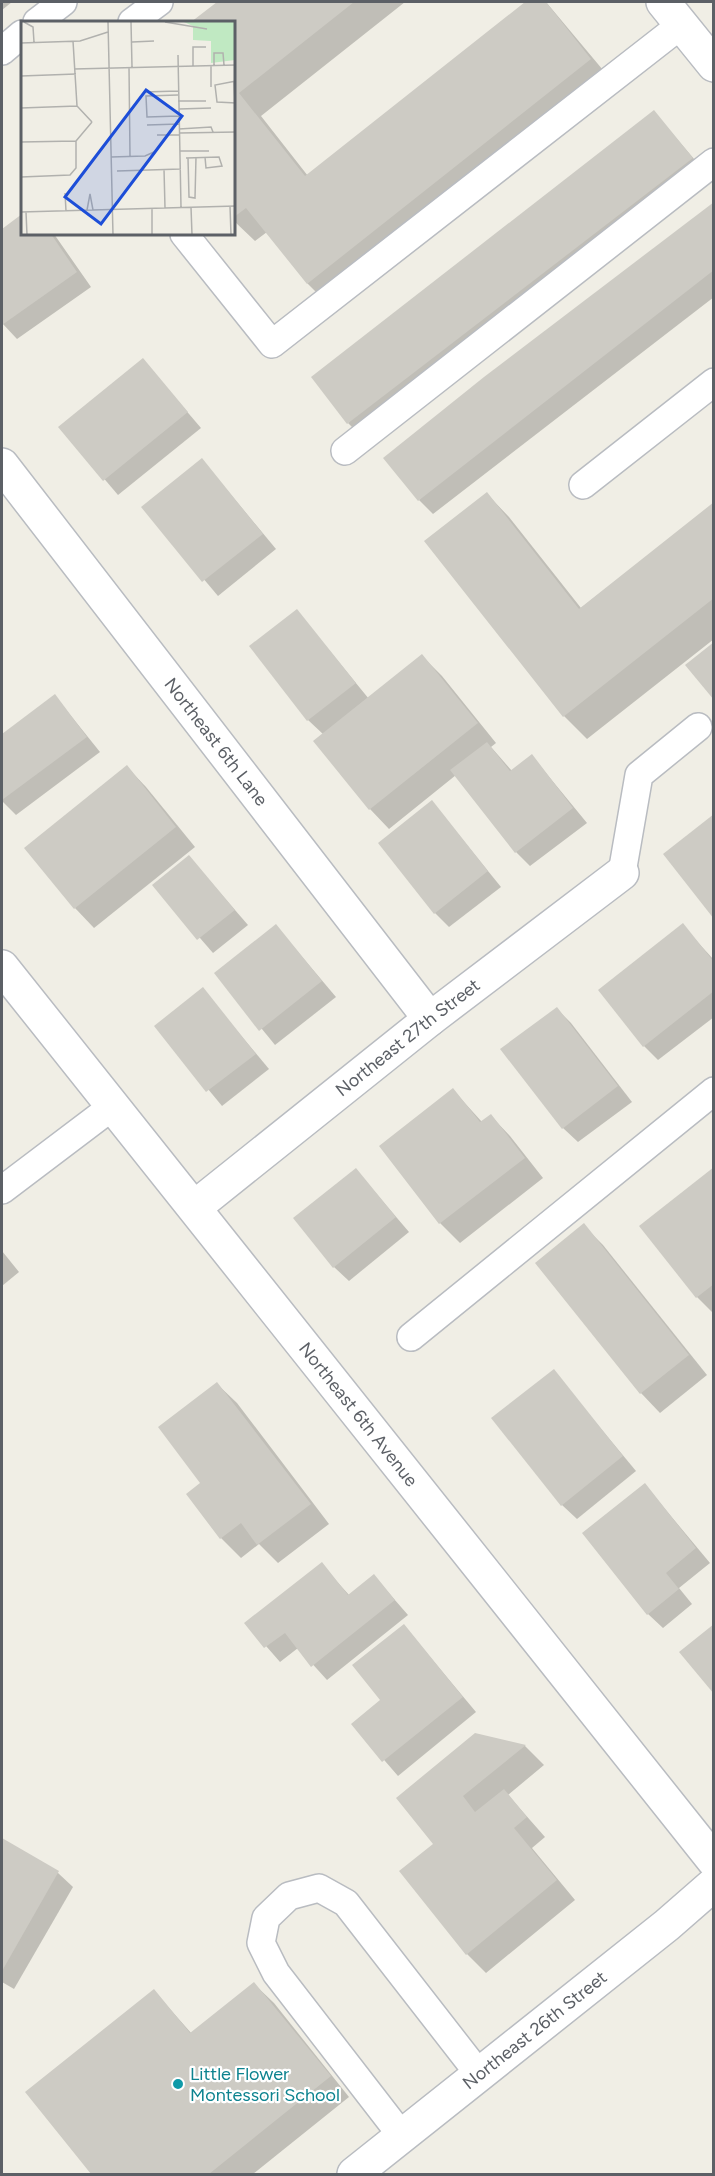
<svg xmlns="http://www.w3.org/2000/svg" width="715" height="2176" font-family="Figtree,sans-serif">
<rect width="100%" height="100%" fill="#f0eee5"/>
<g fill="#0003">
<path d="M 2,2 L 12,2 L 2,10 Z"/>
<path d="M 219,2 L 405,2 L 261,116 L 308,176 L 527,2 L 546,2 L 613,82 L 330,306 L 308,284 L 267,232 L 255,241 L 234,221 L 234,22 L 193,22 Z"/>
<path d="M 654,112 L 706,173 L 362,437 L 348,423 Z"/>
<path d="M 714,204 L 714,297 L 433,514 L 419,500 Z"/>
<path d="M 22,216 L 22,234 L 54,234 L 91,287 L 17,339 L 2,323 L 2,231 Z"/>
<path d="M 143,360 L 201,428 L 118,495 L 61,428 Z"/>
<path d="M 202,460 L 276,549 L 218,596 L 143,507 Z"/>
<path d="M 487,494 L 509,517 L 581,608 L 714,504 L 714,639 L 587,739 L 564,716 L 426,542 Z"/>
<path d="M 297,611 L 369,699 L 422,656 L 442,676 L 496,743 L 491,747 L 512,771 L 532,756 L 587,823 L 530,866 L 516,852 L 456,775 L 389,829 L 370,809 L 324,735 L 308,720 Z"/>
<path d="M 55,696 L 100,752 L 16,815 L 2,801 L 2,736 Z"/>
<path d="M 127,767 L 146,787 L 195,847 L 94,928 L 75,908 Z"/>
<path d="M 432,802 L 501,887 L 449,927 L 435,913 Z"/>
<path d="M 189,857 L 248,925 L 213,953 L 154,885 Z"/>
<path d="M 682,925 L 714,960 L 714,1017 L 658,1060 L 644,1046 Z"/>
<path d="M 276,926 L 336,997 L 275,1045 L 216,973 Z"/>
<path d="M 202,989 L 269,1069 L 222,1106 L 156,1026 Z"/>
<path d="M 557,1009 L 571,1023 L 632,1102 L 578,1142 L 563,1128 Z"/>
<path d="M 453,1090 L 482,1122 L 491,1116 L 510,1136 L 543,1178 L 460,1243 L 440,1223 L 381,1146 Z"/>
<path d="M 714,1169 L 714,1314 L 697,1297 L 641,1226 Z"/>
<path d="M 356,1170 L 409,1232 L 349,1281 L 334,1267 Z"/>
<path d="M 583,1225 L 603,1245 L 707,1375 L 660,1413 L 641,1393 L 537,1263 Z"/>
<path d="M 2,1251 L 19,1272 L 2,1286 Z"/>
<path d="M 553,1371 L 636,1471 L 577,1519 L 562,1505 Z"/>
<path d="M 217,1384 L 237,1403 L 329,1524 L 278,1563 L 259,1544 L 241,1558 L 221,1538 L 188,1494 L 203,1483 Z"/>
<path d="M 645,1485 L 710,1563 L 679,1588 L 692,1604 L 663,1628 L 648,1614 Z"/>
<path d="M 321,1564 L 350,1596 L 374,1576 L 408,1615 L 327,1680 L 298,1648 L 280,1662 L 246,1623 Z"/>
<path d="M 404,1626 L 476,1712 L 398,1776 L 353,1724 L 382,1700 Z"/>
<path d="M 475,1735 L 525,1746 L 544,1765 L 508,1795 L 545,1837 L 532,1848 L 575,1900 L 486,1973 L 467,1954 L 435,1844 Z"/>
<path d="M 3,1840 L 58,1873 L 73,1887 L 14,1989 L 2,1982 Z"/>
<path d="M 254,1984 L 274,2003 L 349,2097 L 253,2174 L 93,2174 L 27,2093 L 154,1991 L 192,2034 Z"/>
</g>
<g fill="#cdcbc4">
<path d="M 217,2 L 354,2 L 239,93 L 305,176 L 525,2 L 546,2 L 591,59 L 307,284 L 246,208 L 234,217 L 234,22 L 191,22 Z"/>
<path d="M 654,110 L 693,158 L 347,424 L 311,377 Z"/>
<path d="M 714,202 L 714,270 L 418,501 L 383,458 L 484,377 Z"/>
<path d="M 22,214 L 22,234 L 51,234 L 77,272 L 2,325 L 2,229 Z"/>
<path d="M 143,358 L 188,412 L 103,481 L 58,427 Z"/>
<path d="M 202,458 L 263,534 L 202,582 L 141,507 Z"/>
<path d="M 487,492 L 579,609 L 714,502 L 714,598 L 563,717 L 424,541 Z"/>
<path d="M 297,609 L 356,683 L 307,721 L 249,646 Z"/>
<path d="M 714,642 L 714,700 L 685,665 Z"/>
<path d="M 422,654 L 478,723 L 369,810 L 313,741 Z"/>
<path d="M 55,694 L 87,737 L 2,800 L 2,734 Z"/>
<path d="M 487,742 L 510,771 L 532,754 L 573,808 L 515,853 L 450,770 Z"/>
<path d="M 127,765 L 176,827 L 74,909 L 24,848 Z"/>
<path d="M 432,800 L 488,871 L 434,914 L 378,843 Z"/>
<path d="M 714,814 L 714,919 L 663,854 Z"/>
<path d="M 189,855 L 235,910 L 197,940 L 152,885 Z"/>
<path d="M 683,923 L 714,962 L 714,991 L 643,1047 L 598,990 Z"/>
<path d="M 276,924 L 322,981 L 259,1031 L 214,973 Z"/>
<path d="M 203,987 L 256,1054 L 206,1092 L 154,1026 Z"/>
<path d="M 557,1007 L 618,1086 L 562,1129 L 500,1049 Z"/>
<path d="M 453,1088 L 480,1122 L 491,1114 L 525,1158 L 439,1224 L 379,1146 Z"/>
<path d="M 714,1167 L 714,1284 L 696,1298 L 639,1226 Z"/>
<path d="M 356,1168 L 396,1217 L 333,1268 L 293,1218 Z"/>
<path d="M 584,1223 L 689,1355 L 640,1394 L 535,1263 Z"/>
<path d="M 554,1369 L 623,1456 L 561,1506 L 491,1418 Z"/>
<path d="M 217,1382 L 311,1504 L 257,1545 L 241,1523 L 220,1539 L 186,1494 L 200,1483 L 158,1427 Z"/>
<path d="M 645,1483 L 696,1548 L 666,1573 L 679,1589 L 647,1615 L 582,1533 Z"/>
<path d="M 322,1562 L 348,1595 L 374,1574 L 395,1600 L 311,1667 L 285,1633 L 264,1648 L 244,1623 Z"/>
<path d="M 404,1624 L 463,1697 L 382,1762 L 351,1724 L 380,1700 L 352,1665 Z"/>
<path d="M 714,1624 L 714,1694 L 679,1652 Z"/>
<path d="M 475,1733 L 526,1745 L 463,1796 L 475,1812 L 504,1789 L 527,1817 L 514,1828 L 557,1880 L 466,1955 L 399,1871 L 433,1844 L 396,1798 Z"/>
<path d="M 2,1838 L 59,1871 L 2,1971 Z"/>
<path d="M 254,1982 L 331,2076 L 209,2174 L 91,2174 L 25,2092 L 154,1989 L 190,2033 Z"/>
</g>
<g fill="none" stroke-linecap="round" stroke-linejoin="round">
<g stroke="#b9bcc1" stroke-width="30">
<g id="service">
<path d="M 37,22 L 63,2"/>
<path d="M 132,22 L 159,2"/>
<path d="M 2,51 L 22,34"/>
<path d="M 184,234 L 272,344 L 681,25"/>
<path d="M 345,451 L 714,162"/>
<path d="M 583,485 L 714,382"/>
<path d="M 622,873 L 639,775 L 698,727"/>
<path d="M 2,1190 L 113,1106"/>
<path d="M 411,1337 L 714,1091"/>
<path d="M 402,2136 L 276,1973 L 261,1943 L 266,1918 L 289,1896 L 319,1888 L 346,1903 L 479,2074"/>
</g>
</g>
<g stroke="#b9bcc1" stroke-width="36">
<g id="minor">
<path d="M 663,2 L 714,65"/>
<path id="s1" d="M 2,465 L 430,1019"/>
<path id="s2" d="M 195,1207 L 430,1019 L 622,873"/>
</g>
</g>
<g stroke="#b9bcc1" stroke-width="36">
<g id="tertiary">
<path id="s3" d="M 2,967 L 714,1861"/>
<path id="s4" d="M 354,2174 L 667,1925 L 714,1884"/>
</g>
</g>
<use href="#service" stroke="#fff" stroke-width="27"/>
<use href="#minor" stroke="#fff" stroke-width="33"/>
<use href="#tertiary" stroke="#fff" stroke-width="33"/>
</g>
<circle fill="#0f9aa8" stroke="#fff" stroke-width="2" cx="178" cy="2084" r="6"/>
<g text-anchor="middle" stroke-width="4.5" stroke-linejoin="round" paint-order="stroke">
<g font-size="18" fill="#5c6066" stroke="#fff">
<text dy="6" stroke="none"><textPath href="#s1" startOffset="350">Northeast 6th Lane</textPath></text>
<text dy="6" stroke="none"><textPath href="#s2" startOffset="272">Northeast 27th Street</textPath></text>
<text dy="6" stroke="none"><textPath href="#s3" startOffset="572">Northeast 6th Avenue</textPath></text>
<text dy="6" stroke="none"><textPath href="#s4" startOffset="231">Northeast 26th Street</textPath></text>
</g>
<g font-size="18" fill="#0d838f" stroke="#fff" text-anchor="start">
<text x="190" y="2080">Little Flower<tspan x="190" dy="21">Montessori School</tspan></text>
</g>
</g>
<g transform="translate(21 21)">
<rect width="214" height="214" fill="#f0eee5"/>
<path d="M 163,1 L 214,1 L 214,39 L 190,42 L 190,20 L 172,19 L 172,5 Z" fill="#c0e9c2"/>
<path fill="none" stroke="#b1b1ae" stroke-width="1.5" d="M 3,1 L 12,6 L 13,21M 87,1 L 92,214M 110,1 L 111,46M 144,1 L 186,8M 52,20 L 56,85 L 71,101M 111,21 L 133,20M 0,22 L 59,20 L 87,11M 157,34 L 160,186M 190,44 L 190,66M 193,44 L 193,32 L 202,32 L 203,44M 172,45 L 172,26 L 185,26M 108,46 L 109,135M 53,48 L 215,44M 0,55 L 55,53M 213,60 L 214,82M 215,60 L 194,64 L 196,81 L 215,82M 123,71 L 157,70M 157,74 L 125,75 L 126,96 L 158,95M 157,80 L 185,80M 0,87 L 56,85M 158,88 L 190,87M 126,104 L 158,103M 158,108 L 190,106 L 192,111M 159,112 L 215,111M 136,114 L 159,114M 0,121 L 55,120M 159,130 L 188,130M 90,136 L 124,135 L 133,131M 165,137 L 198,136 L 201,145 L 185,147 L 184,136M 167,137 L 168,176 L 174,177 L 175,136M 143,148 L 144,187M 96,150 L 160,148M 0,156 L 49,154 L 55,147 L 55,120 L 71,101M 44,172 L 45,190M 209,185 L 210,214M 170,186 L 171,214M 131,187 L 131,214M 66,189 L 69,173 L 72,189M 0,191 L 215,185M 5,191 L 6,214"/>
<path fill="#1d4ed8" fill-opacity="0.15" stroke="#1d4ed8" stroke-width="3" d="M 125,69 L 161,95 L 80,203 L 44,176 Z"/>
<rect width="214" height="214" fill="none" stroke="#5c6066" stroke-width="3"/>
</g>
<rect width="715" height="2176" fill="none" stroke="#5c6066" stroke-width="6"/>
</svg>
